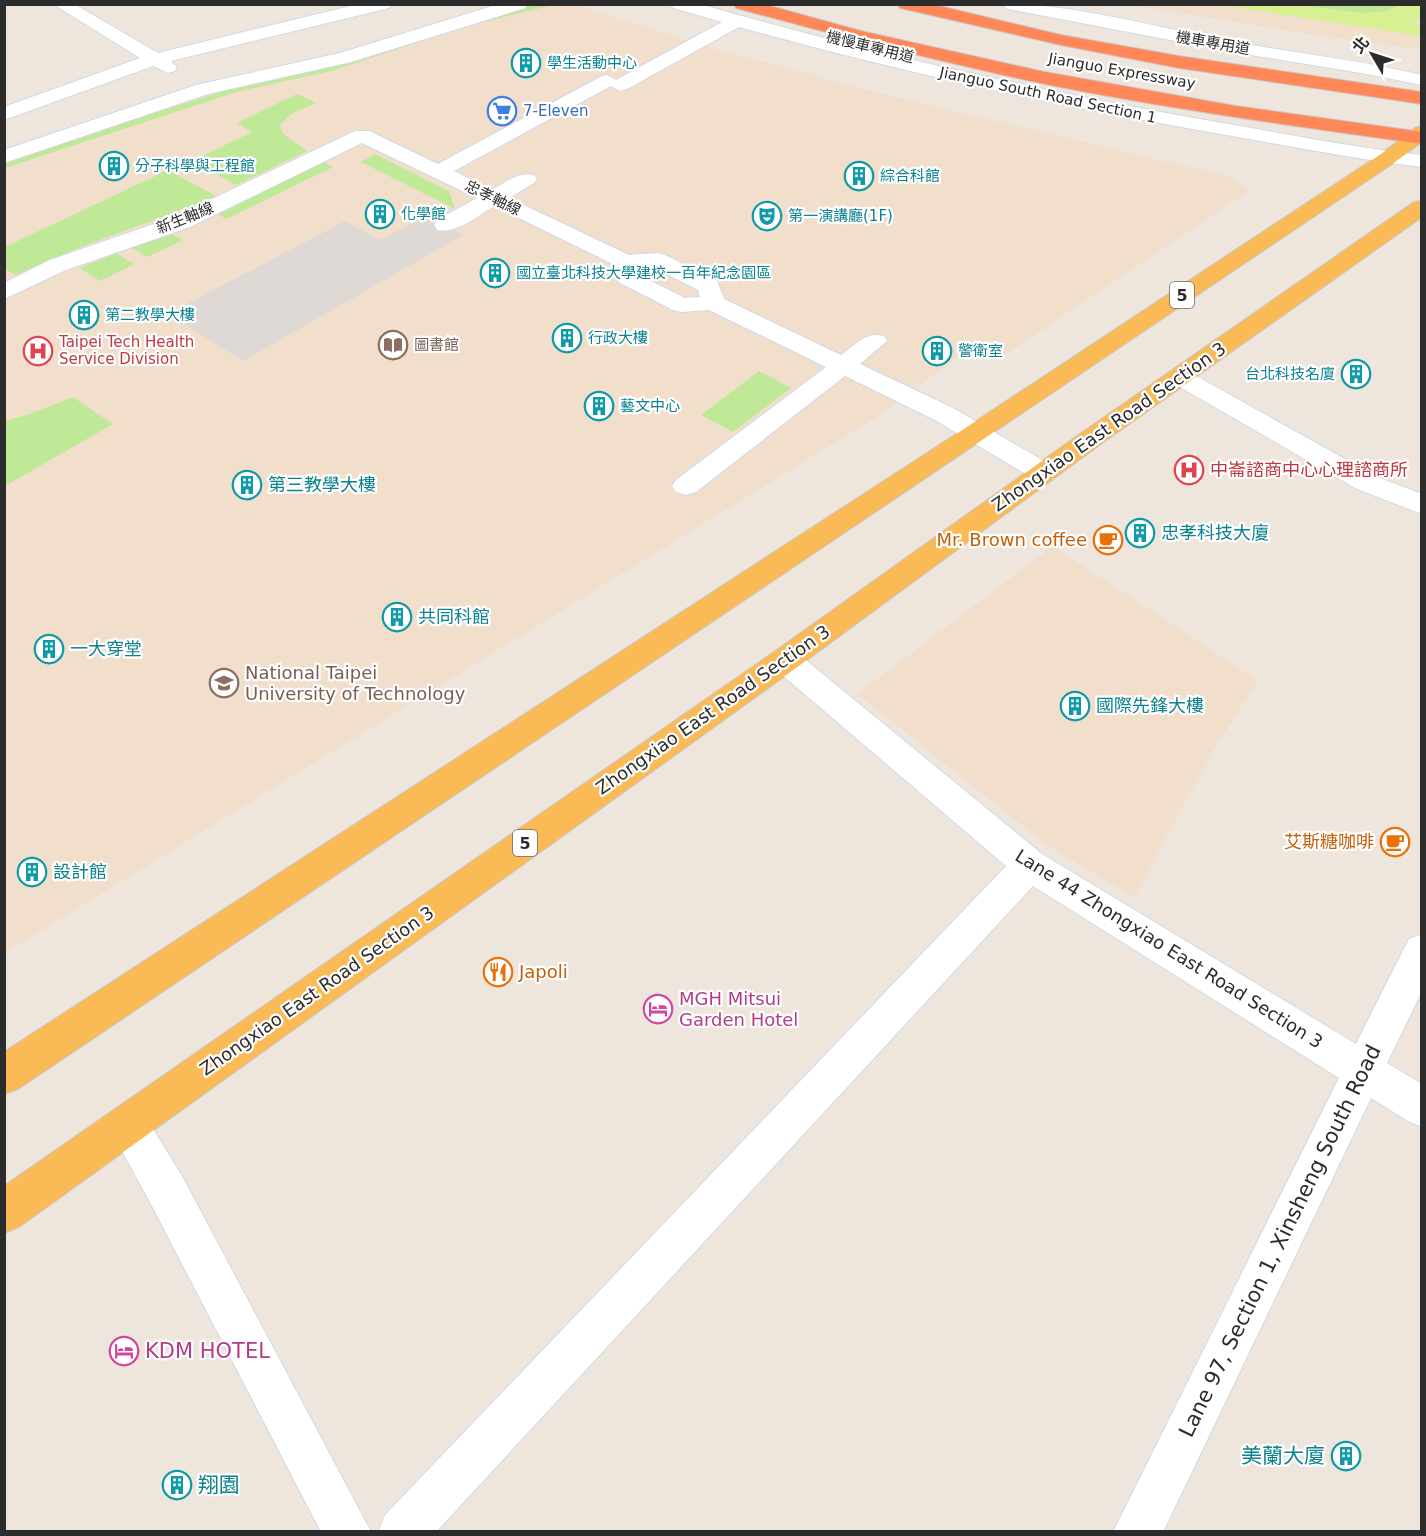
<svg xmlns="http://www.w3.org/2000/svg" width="1426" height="1536" font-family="'DejaVu Sans','Noto Sans TC',sans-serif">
<rect width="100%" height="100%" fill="#eee5dd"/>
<g fill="#f1dfcc">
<path d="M 573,4 L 694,43 L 867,90 L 1230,177 L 1250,190 L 996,361 L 969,348 L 883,413 L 5,953 L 5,168 L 236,92 L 335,70 L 463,27 L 553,5 Z"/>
<path d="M 1130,5 L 1421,5 L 1421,50 L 1290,31 Z"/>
<path d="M 1053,546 L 1258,681 L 1214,749 L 1134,897 L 1051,848 L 857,694 Z"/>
</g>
<g fill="#bfe897">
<path d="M 501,5 L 553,5 L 463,27 L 335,70 L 236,92 L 5,168 L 4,160 L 221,92 L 220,83 L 348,54 Z"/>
<path d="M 1301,5 L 1401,5 C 1375,23 1330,9 1301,5 Z"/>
<path d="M 297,94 L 316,103 L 291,114 L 280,125 L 283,134 L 307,151 L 236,185 L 192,161 L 252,132 L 237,123 Z"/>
<path d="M 375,154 L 449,191 L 455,209 L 361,162 Z"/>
<path d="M 321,161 L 333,167 L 226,219 L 215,212 Z"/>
<path d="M 168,170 L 216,196 C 149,224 81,244 16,275 L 5,269 L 5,247 Z"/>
<path d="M 167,232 L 183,240 L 147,257 L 129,246 Z"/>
<path d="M 116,253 L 134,264 L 100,281 L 80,268 Z"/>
<path d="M 759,371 L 791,388 L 733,432 L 701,415 Z"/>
<path d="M 73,397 L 113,424 L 5,486 L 5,421 L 27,415 Z"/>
</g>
<path fill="#d6f092" d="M 1221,5 L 1301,5 L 1360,13 L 1387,11 L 1401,5 L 1421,5 L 1421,18 L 1411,22 L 1421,25 L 1420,36 Z"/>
<path fill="#ded9d5" d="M 427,216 L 463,235 L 243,361 L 168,314 L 345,221 L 380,240 Z"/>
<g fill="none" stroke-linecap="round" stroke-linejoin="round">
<g stroke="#d2d9e5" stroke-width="2">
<g id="minor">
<path d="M 53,4 L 74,4 L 158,53 L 359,4 L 391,4 L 389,8 L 171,61 L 177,67 L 175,71 L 168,73 L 153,66 L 4,120 L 4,107 L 140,58 Z"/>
<path d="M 499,4 L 527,4 L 525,8 L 351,62 L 208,94 L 4,163 L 4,150 L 196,85 L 340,53 Z"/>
<path d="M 671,4 L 700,4 C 868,53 1039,91 1211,121 C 1281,133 1351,147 1422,155 L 1422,167 C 1352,159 1284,145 1215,133 C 1054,105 896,71 739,27 L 627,89 L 620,91 L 611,86 L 454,171 L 492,190 C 506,182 519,171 534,175 L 537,179 L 534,183 L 509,198 L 629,255 L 657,253 L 665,255 L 717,281 L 724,299 L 841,355 C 855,345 866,331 884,336 L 887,341 L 860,364 L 953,408 L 1054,467 L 1057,473 L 1054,479 L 1044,482 L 1034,479 L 935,420 L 845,376 L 696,492 L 686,495 L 676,492 L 672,486 L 676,480 L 826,367 L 709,310 L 681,312 L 673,310 L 620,283 L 617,278 L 615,265 L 494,206 C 478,216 456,234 437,230 L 434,225 L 437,220 L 477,198 L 362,143 L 190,227 L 66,270 L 4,299 L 4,283 L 50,260 L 174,217 L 355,131 L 369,131 L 438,164 L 600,77 L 607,75 L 616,80 L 722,22 L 673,8 ZM 653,267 L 698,290 L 700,297 L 685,298 L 639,275 L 638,268 Z"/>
<path d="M 1000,4 C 1076,4 1154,27 1229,41 C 1293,53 1358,60 1422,75 L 1422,85 L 1367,74 L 1233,52 L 1008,9 Z"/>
<path d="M 1180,369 L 1189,372 L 1377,477 L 1422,494 L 1422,514 L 1357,489 L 1171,382 L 1168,377 L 1171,372 Z"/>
<path d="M 785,648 L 796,652 L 1042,854 L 1356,1044 L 1409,939 L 1422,934 L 1422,991 L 1387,1063 L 1422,1084 L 1422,1127 L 1408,1121 L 1371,1098 L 1163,1532 L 1113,1532 L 1339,1078 L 1033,886 L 436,1532 L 378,1532 L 385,1515 L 1006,866 L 774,668 L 770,660 L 774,652 Z"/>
<path d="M 128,1105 L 142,1111 L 182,1176 L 371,1532 L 321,1532 L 152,1206 L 108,1125 L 114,1111 Z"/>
</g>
</g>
<g stroke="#c8c8c8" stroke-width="2">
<g id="major">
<path d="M 1422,126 L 1422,142 L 1395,162 L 18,1089 L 4,1094 L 4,1052 L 967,427 L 1381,154 L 1415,128 Z"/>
<path d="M 1422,201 L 1422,217 L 1098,446 L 796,668 L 19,1227 L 4,1233 L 4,1186 L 774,652 L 1080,434 L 1414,202 Z"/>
</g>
</g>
<g stroke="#c8c8c8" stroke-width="2">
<g id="highway">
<path d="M 734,4 L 763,4 L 861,31 L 1045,72 L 1236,106 L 1422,132 L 1422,144 C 1296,126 1169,109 1045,84 C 941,62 838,36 736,8 Z"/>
<path d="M 898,4 L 931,4 L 1061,35 L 1179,56 L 1422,92 L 1422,104 L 1179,68 L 1061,45 L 900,8 Z"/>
</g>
</g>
<use href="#minor" fill="#fff" fill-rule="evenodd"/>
<use href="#major" fill="#fabb57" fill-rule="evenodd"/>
<use href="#highway" fill="#ff8758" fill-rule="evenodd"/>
</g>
<defs>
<g id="building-ring" transform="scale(1.5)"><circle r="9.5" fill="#fff" stroke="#0f9aa8" stroke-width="1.5"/><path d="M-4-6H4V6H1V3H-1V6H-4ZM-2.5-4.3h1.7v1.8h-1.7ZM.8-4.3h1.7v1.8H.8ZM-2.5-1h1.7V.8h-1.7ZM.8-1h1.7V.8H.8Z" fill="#0f9aa8"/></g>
<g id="supermarket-ring" transform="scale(1.5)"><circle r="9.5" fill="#fff" stroke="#3f7fe0" stroke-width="1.5"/><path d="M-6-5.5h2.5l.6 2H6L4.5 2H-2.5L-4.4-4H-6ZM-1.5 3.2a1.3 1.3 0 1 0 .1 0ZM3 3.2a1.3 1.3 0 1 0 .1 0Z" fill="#3f7fe0"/></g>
<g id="theatre-ring" transform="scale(1.5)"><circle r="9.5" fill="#fff" stroke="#0f9aa8" stroke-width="1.5"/><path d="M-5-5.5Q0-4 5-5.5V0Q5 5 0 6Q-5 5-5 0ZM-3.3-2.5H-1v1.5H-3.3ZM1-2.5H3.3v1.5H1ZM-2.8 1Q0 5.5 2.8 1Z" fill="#0f9aa8"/></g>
<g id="library-ring" transform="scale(1.5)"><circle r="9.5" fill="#fff" stroke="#8d6e63" stroke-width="1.5"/><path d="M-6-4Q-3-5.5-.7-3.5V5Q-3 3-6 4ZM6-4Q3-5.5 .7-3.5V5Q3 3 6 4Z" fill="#8d6e63"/></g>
<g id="hospital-ring" transform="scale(1.5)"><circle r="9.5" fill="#fff" stroke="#e0444e" stroke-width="1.5"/><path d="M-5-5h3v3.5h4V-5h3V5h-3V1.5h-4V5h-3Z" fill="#e0444e"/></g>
<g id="cafe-ring" transform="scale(1.5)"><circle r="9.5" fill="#fff" stroke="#e8710a" stroke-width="1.5"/><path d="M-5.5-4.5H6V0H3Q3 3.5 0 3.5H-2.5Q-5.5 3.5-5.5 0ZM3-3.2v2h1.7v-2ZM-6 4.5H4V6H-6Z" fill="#e8710a"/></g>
<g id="university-ring" transform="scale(1.5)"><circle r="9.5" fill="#fff" stroke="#8d6e63" stroke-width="1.5"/><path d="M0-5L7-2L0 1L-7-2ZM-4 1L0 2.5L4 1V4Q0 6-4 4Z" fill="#8d6e63"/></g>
<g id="restaurant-ring" transform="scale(1.5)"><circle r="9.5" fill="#fff" stroke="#e8710a" stroke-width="1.5"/><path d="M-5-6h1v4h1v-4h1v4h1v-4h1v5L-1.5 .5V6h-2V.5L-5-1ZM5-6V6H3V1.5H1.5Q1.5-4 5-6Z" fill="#e8710a"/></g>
<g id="hotel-ring" transform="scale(1.5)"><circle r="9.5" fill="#fff" stroke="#d1479c" stroke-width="1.5"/><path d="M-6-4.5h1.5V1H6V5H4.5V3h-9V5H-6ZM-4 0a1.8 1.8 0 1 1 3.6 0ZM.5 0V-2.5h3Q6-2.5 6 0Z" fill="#d1479c"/></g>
</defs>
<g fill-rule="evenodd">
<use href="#building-ring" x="526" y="63"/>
<use href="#supermarket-ring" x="502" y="111"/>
<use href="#building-ring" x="114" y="166"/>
<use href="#building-ring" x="859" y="176"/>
<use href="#building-ring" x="380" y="214"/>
<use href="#theatre-ring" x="767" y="216"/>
<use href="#building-ring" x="495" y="273"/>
<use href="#building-ring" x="84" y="315"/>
<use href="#building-ring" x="567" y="338"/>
<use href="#library-ring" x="393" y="345"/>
<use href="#hospital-ring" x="38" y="351"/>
<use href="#building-ring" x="937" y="351"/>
<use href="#building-ring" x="1356" y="374"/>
<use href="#building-ring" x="599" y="406"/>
<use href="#hospital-ring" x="1189" y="470"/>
<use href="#building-ring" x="247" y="485"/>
<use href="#building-ring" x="1140" y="533"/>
<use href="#cafe-ring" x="1108" y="540"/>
<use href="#building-ring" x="397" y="617"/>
<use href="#building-ring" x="49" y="649"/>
<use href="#university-ring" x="224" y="683"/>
<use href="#building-ring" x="1075" y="706"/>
<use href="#cafe-ring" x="1395" y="842"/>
<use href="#building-ring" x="32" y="872"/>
<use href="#restaurant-ring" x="498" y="972"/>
<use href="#hotel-ring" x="658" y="1009"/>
<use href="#hotel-ring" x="124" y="1351"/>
<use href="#building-ring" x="1346" y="1456"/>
<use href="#building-ring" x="177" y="1485"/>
</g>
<g text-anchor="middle" stroke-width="4.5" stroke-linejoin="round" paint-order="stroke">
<g font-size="15" fill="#2c2c2c" stroke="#fff">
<text transform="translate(1213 43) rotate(10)" y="5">機車專用道</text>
<text transform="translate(870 47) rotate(14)" y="5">機慢車專用道</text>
<text transform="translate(1122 71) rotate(10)" y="5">Jianguo Expressway</text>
<text transform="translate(1048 95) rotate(12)" y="5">Jianguo South Road Section 1</text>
<text transform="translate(493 198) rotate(26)" y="5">忠孝軸線</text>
<text transform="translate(185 218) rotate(-22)" y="5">新生軸線</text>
</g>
<g font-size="15" fill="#0d838f" stroke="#fff" text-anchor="start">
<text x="547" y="68">學生活動中心</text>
<text x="135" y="171">分子科學與工程館</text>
<text x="880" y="181">綜合科館</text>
<text x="401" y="219">化學館</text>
<text x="788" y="221">第一演講廳(1F)</text>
<text x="516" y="278">國立臺北科技大學建校一百年紀念園區</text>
<text x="105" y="320">第二教學大樓</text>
<text x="588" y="343">行政大樓</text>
<text x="958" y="356">警衛室</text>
<text x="1335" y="379" text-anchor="end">台北科技名廈</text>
<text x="620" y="411">藝文中心</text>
</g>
<g font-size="15" fill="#366cbe" stroke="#fff" text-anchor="start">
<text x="523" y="116">7-Eleven</text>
</g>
<g font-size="15" fill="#be3a42" stroke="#fff" text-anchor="start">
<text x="59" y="347">Taipei Tech Health<tspan x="59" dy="17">Service Division</tspan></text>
</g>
<g font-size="15" fill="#785e54" stroke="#fff" text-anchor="start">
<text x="414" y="350">圖書館</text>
</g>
<g fill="#fff" stroke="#6b6b6b" stroke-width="1.5">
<rect x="1170" y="282" width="24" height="26" rx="4.5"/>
<rect x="513" y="830" width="24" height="26" rx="4.5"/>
</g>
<g font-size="16" font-weight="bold" fill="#2c2c2c">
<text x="1182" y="301">5</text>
<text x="525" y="849">5</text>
</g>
<g font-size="18" fill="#2c2c2c" stroke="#fff">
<text transform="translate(1109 427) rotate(-35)" y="6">Zhongxiao East Road Section 3</text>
<text transform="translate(713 710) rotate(-35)" y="6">Zhongxiao East Road Section 3</text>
<text transform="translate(1169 949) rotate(32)" y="6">Lane 44 Zhongxiao East Road Section 3</text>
<text transform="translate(317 991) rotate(-35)" y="6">Zhongxiao East Road Section 3</text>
</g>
<g font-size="18" fill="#be3a42" stroke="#fff" text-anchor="start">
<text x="1210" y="476">中崙諮商中心心理諮商所</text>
</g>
<g font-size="18" fill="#0d838f" stroke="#fff" text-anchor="start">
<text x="268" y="491">第三教學大樓</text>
<text x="1161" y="539">忠孝科技大廈</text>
<text x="418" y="623">共同科館</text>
<text x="70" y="655">一大穿堂</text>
<text x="1096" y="712">國際先鋒大樓</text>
<text x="53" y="878">設計館</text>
</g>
<g font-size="18" fill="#c56008" stroke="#fff" text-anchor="end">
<text x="1087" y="546">Mr. Brown coffee</text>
<text x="1374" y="848">艾斯糖咖啡</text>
<text x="519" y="978" text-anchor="start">Japoli</text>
</g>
<g font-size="18" fill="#785e54" stroke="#fff" text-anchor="start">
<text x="245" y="679">National Taipei<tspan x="245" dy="21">University of Technology</tspan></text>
</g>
<g font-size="18" fill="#b23c85" stroke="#fff" text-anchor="start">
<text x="679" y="1005">MGH Mitsui<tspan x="679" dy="21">Garden Hotel</tspan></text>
</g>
<g font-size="21" fill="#2c2c2c" stroke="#fff">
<text transform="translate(1280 1241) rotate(-64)" y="7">Lane 97, Section 1, Xinsheng South Road</text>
</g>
<g font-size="21" fill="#b23c85" stroke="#fff" text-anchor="start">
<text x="145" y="1358">KDM HOTEL</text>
</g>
<g font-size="21" fill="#0d838f" stroke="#fff" text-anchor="end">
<text x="1325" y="1463">美蘭大廈</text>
<text x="198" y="1492" text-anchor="start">翔園</text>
</g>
</g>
<rect width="1426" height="1536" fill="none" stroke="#2c2c2c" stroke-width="12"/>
<g transform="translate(1372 54) rotate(309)" stroke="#ffffff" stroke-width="4.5" paint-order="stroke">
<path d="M0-4.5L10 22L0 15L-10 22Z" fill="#2c2c2c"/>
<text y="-9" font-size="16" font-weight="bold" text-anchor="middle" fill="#2c2c2c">北</text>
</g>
</svg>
